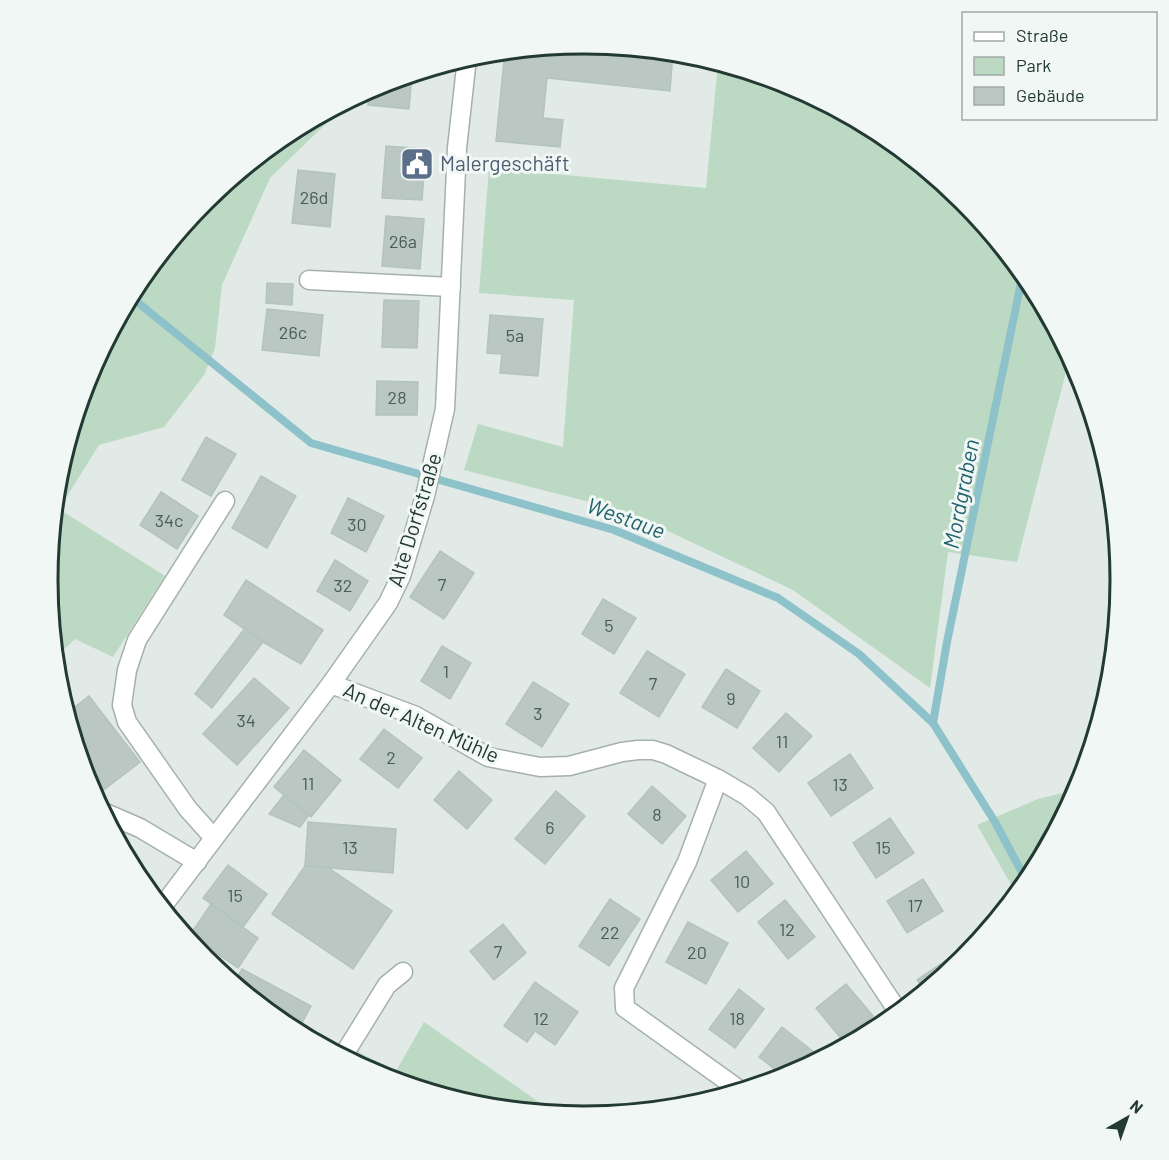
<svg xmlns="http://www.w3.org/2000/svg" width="1169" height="1160" font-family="Barlow,sans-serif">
<rect width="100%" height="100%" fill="#e1eae6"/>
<g fill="#bcd9c3">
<path d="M 718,63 L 790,84 L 883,134 L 964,201 L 1031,282 L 1070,356 L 1017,562 L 948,552 L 930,688 L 793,590 L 625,511 L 464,470 L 478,424 L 563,447 L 564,433 L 574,300 L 479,293 L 489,168 L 706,188 Z"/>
<path d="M 340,105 L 340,110 L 270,178 L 222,285 L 215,348 L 204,375 L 164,427 L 99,445 L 59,509 L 165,576 L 113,657 L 75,639 L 56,657 L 48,580 L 58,475 L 89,374 L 139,282 L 205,200 L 287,134 Z"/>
<path d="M 1078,789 L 1030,878 L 1017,895 L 977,825 L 1038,799 Z"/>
<path d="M 424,1022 L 556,1114 L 479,1106 L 379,1076 L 352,1061 L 358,1052 L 396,1071 Z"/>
</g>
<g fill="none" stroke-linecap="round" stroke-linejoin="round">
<g stroke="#8ec2ca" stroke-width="8">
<path d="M 131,297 L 311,443 L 614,530 L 778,598 L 859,654 L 933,723 L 995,822 L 1027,882"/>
<path d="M 933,723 L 947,642 L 1023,273"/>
</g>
</g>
<g fill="#bac7c2" stroke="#b4c3bd" stroke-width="1.5">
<path d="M 585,44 L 673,52 L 670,91 L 547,78 L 543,118 L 563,120 L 560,147 L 496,141 L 505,51 Z"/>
<path d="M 412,74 L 409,109 L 368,105 L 369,90 L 380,84 Z"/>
<path d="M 386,146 L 426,149 L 422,200 L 382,198 Z"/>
<path d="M 298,170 L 335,174 L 330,227 L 292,223 Z"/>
<path d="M 386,216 L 424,219 L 420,269 L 382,266 Z"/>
<path d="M 267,283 L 293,284 L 292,305 L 266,303 Z"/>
<path d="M 384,300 L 419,301 L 417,348 L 382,347 Z"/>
<path d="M 267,309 L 323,315 L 319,356 L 262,350 Z"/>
<path d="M 490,315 L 543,319 L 538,376 L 500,373 L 502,354 L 487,353 Z"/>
<path d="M 377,381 L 418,382 L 417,415 L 376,415 Z"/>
<path d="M 206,437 L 236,454 L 211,496 L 182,480 Z"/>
<path d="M 261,476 L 296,496 L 267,548 L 232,528 Z"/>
<path d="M 161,492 L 198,516 L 177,549 L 140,525 Z"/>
<path d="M 348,498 L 384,516 L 366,552 L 331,533 Z"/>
<path d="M 440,551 L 474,573 L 444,619 L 410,597 Z"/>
<path d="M 335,560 L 368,581 L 350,611 L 317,591 Z"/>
<path d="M 246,580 L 323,630 L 301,664 L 263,642 L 224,615 Z"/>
<path d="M 603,599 L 636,618 L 614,654 L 582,634 Z"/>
<path d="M 245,628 L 263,642 L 212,708 L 195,694 Z"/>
<path d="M 442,646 L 471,663 L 450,699 L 421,681 Z"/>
<path d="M 647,651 L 685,674 L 659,717 L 620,693 Z"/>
<path d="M 726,669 L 760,691 L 737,728 L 702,707 Z"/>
<path d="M 254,678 L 289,708 L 237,765 L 203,734 Z"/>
<path d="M 533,682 L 569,704 L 542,747 L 506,724 Z"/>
<path d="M 89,696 L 140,762 L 101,792 L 84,769 L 67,713 Z"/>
<path d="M 786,713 L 812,736 L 779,772 L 753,748 Z"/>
<path d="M 384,729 L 422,758 L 398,788 L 360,759 Z"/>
<path d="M 304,750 L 341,780 L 311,817 L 274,787 Z"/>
<path d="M 850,754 L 873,788 L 831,816 L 808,783 Z"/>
<path d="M 459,771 L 492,800 L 467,829 L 434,800 Z"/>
<path d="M 652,786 L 686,816 L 662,844 L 628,814 Z"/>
<path d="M 556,791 L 585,816 L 545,864 L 515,839 Z"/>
<path d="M 284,795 L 309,815 L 300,827 L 269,814 Z"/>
<path d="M 890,818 L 914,853 L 876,878 L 853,843 Z"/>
<path d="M 308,822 L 396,829 L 393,873 L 305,866 Z"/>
<path d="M 746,851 L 773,884 L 738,912 L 711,880 Z"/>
<path d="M 228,865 L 267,894 L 243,927 L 203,898 Z"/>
<path d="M 305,866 L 327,867 L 392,911 L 353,969 L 272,914 Z"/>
<path d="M 923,879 L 943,911 L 907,933 L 887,901 Z"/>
<path d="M 610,899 L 640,919 L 609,966 L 579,946 Z"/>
<path d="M 785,900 L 815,937 L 788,959 L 758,922 Z"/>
<path d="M 211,904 L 258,938 L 238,968 L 190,935 Z"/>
<path d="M 688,922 L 728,943 L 706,984 L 666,962 Z"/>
<path d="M 503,924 L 526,953 L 494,980 L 470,951 Z"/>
<path d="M 948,959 L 954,968 L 925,991 L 917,980 Z"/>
<path d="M 242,969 L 311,1006 L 297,1032 L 286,1026 L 234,983 Z"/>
<path d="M 535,982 L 578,1012 L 555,1045 L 535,1031 L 527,1042 L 504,1026 Z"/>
<path d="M 846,984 L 873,1016 L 843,1041 L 816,1008 Z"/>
<path d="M 739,989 L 764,1009 L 735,1048 L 709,1029 Z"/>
<path d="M 782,1027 L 819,1056 L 813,1063 L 785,1077 L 759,1057 Z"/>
<path d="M 702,1092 L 709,1100 L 685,1107 Z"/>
</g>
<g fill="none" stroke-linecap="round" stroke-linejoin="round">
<g stroke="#a4b1ad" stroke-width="21">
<g id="minor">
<path d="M 309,280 L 451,287"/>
<path d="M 331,684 L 416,716 L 488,757 L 540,767 L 569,766 L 622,752 L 638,750 L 653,750 L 666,754 L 718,779 L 747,796 L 766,812 L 899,1013"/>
<path d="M 718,779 L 687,862 L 624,988 L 625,1008 L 741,1091"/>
<path d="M 103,812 L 140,828 L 197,862"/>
<path d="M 214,838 L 188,809 L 127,722 L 122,705 L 127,670 L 137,640 L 225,501"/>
<path d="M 162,907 L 331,684 L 388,603 L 401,576 L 425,496 L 445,409 L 457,148 L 467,58"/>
<path d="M 343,1056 L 387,985 L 403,972"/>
</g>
</g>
<use href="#minor" stroke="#fff" stroke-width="18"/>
</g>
<defs>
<g id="civic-square" transform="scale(1.725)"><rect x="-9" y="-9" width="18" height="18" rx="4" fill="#5c6f8a" stroke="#f1f7f4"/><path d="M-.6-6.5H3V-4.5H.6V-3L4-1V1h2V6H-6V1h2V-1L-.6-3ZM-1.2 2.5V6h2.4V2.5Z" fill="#fff"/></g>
</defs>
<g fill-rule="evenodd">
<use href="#civic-square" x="417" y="164"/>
</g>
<g text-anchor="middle" stroke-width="6" stroke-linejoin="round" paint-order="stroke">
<g font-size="18" fill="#495c57">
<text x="314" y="204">26d</text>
<text x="403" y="248">26a</text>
<text x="293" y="339">26c</text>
<text x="515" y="342">5a</text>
<text x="397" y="404">28</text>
<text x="169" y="527">34c</text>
<text x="357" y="531">30</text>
<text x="442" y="591">7</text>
<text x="343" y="592">32</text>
<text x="609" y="632">5</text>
<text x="446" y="678">1</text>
<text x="653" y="690">7</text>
<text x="731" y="705">9</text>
<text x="538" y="720">3</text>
<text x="246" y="727">34</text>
<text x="782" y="748">11</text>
<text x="391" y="764">2</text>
<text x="308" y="790">11</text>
<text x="840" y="791">13</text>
<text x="657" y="821">8</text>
<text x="550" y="834">6</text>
<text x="350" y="854">13</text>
<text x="883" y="854">15</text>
<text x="742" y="888">10</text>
<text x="235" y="902">15</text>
<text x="915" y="912">17</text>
<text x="787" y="936">12</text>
<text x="610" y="939">22</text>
<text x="498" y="958">7</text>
<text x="697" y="959">20</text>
<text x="541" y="1025">12</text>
<text x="737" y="1025">18</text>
</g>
<g font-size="21" fill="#4e5e75" stroke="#f1f7f4" text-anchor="start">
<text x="440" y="171">Malergeschäft</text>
</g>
<g font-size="21" fill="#233933" stroke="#f1f7f4">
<text transform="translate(415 520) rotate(-73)" y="7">Alte Dorfstraße</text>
<text transform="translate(421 723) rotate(24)" y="7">An der Alten Mühle</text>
</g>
<g font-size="22" font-style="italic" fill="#23636f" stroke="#f1f7f4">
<text transform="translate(961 494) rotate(-79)" y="8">Mordgraben</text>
<text transform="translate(626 518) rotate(20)" y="8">Westaue</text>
</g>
</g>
<path d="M0 0H1169V1160H0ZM58 580a526 526 0 1 1 1052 0a526 526 0 1 1-1052 0Z" fill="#f1f7f4" fill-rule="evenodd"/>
<path fill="none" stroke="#233933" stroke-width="3" d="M58 580a526 526 0 1 1 1052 0a526 526 0 1 1-1052 0Z"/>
<rect x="962" y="12" width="195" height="108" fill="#f1f7f4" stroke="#9faba7" stroke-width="1.5"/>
<rect x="974" y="32" width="30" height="9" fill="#ffffff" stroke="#9faba7" stroke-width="1.5"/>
<text x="1016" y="42" font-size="18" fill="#233933">Straße</text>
<rect x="974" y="57" width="30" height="18" fill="#bcd9c3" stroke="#9faba7" stroke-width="1.5"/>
<text x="1016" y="72" font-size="18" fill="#233933">Park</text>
<rect x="974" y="87" width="30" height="18" fill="#bac7c2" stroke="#9faba7" stroke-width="1.5"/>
<text x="1016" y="102" font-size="18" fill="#233933">Gebäude</text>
<g transform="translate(1127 1118) rotate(40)" stroke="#f1f7f4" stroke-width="4.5" paint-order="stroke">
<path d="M0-4.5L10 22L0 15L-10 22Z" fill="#233933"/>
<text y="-9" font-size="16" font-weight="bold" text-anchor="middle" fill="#233933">N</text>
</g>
</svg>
